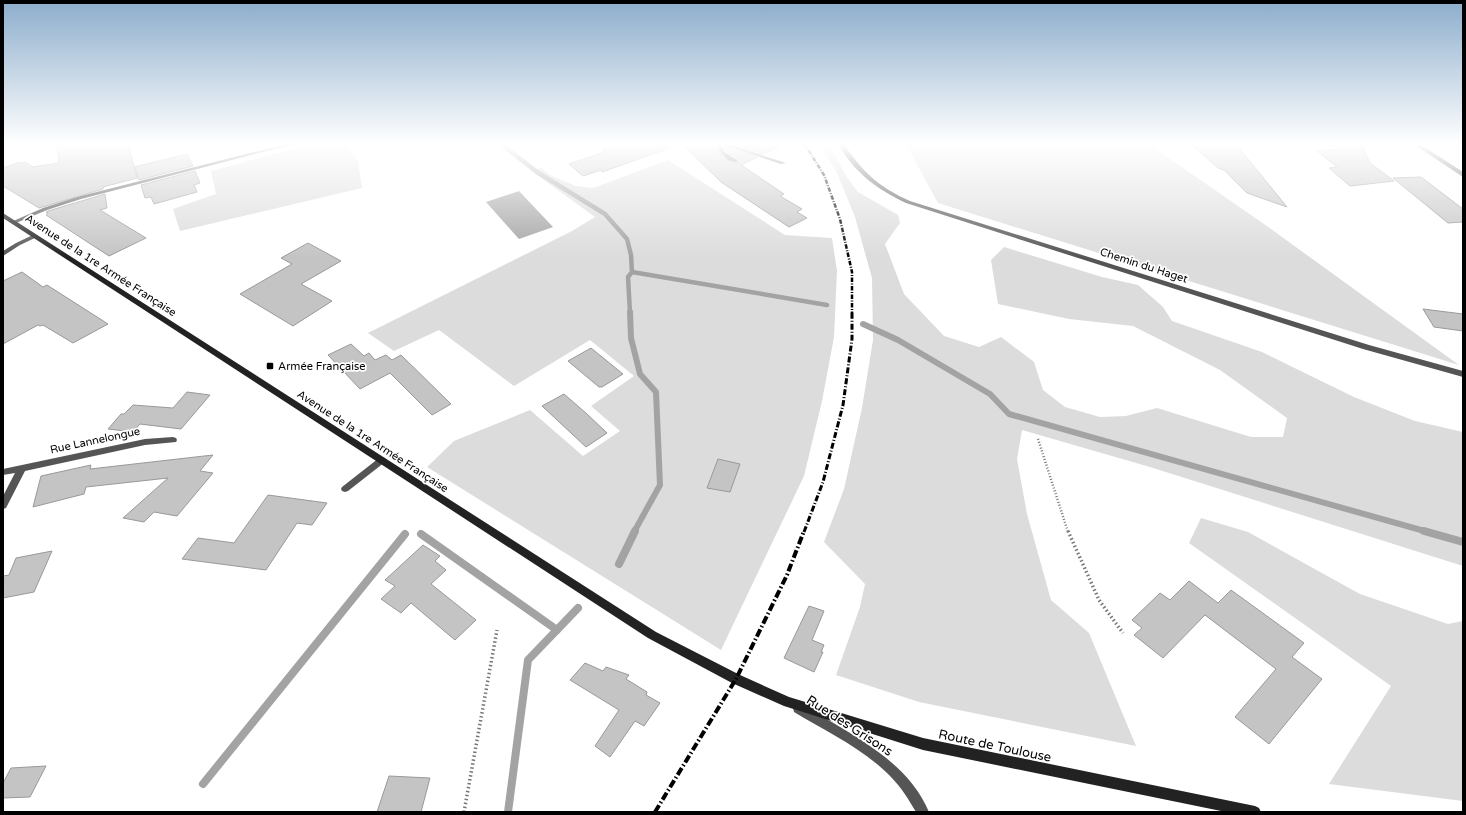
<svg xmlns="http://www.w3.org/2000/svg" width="1466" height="815" font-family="'Varela Round',sans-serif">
<rect width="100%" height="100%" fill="#fff"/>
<g fill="#dcdcdc">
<path d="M 315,143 L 336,143 L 346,144 L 358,161 L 362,188 L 180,231 L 173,209 L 216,194 L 211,171 Z"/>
<path d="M 819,143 L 828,143 L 847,177 L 858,192 L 898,215 L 900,223 L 885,244 L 904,294 L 944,336 L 979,347 L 1001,337 L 1034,362 L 1043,390 L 1065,407 L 1100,417 L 1126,416 L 1157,408 L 1251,437 L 1283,437 L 1287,418 L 1220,370 L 1133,326 L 1069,319 L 998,304 L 991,260 L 1004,247 L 1102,277 L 1138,285 L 1163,307 L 1172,321 L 1262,352 L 1354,397 L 1415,421 L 1463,432 L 1463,566 L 1150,467 L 1022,430 L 1017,459 L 1027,514 L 1051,600 L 1089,633 L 1136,746 L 919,702 L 836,675 L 860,607 L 865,584 L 824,542 L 844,489 L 862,408 L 873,340 L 872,278 L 855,217 L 837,173 Z"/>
<path d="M 905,143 L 1147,143 L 1264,224 L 1459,365 L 938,203 Z"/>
<path d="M 668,160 L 785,235 L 832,238 L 837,271 L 834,337 L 822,401 L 804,476 L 721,650 L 427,467 L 454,441 L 530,410 L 583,456 L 620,431 L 591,406 L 634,376 L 590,340 L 514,386 L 439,330 L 394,351 L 368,333 L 572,231 L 595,217 L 530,170 L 541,168 L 552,176 L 576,186 L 593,188 Z"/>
<path d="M 1201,518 L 1248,532 L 1360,594 L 1448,624 L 1463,621 L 1463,801 L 1329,784 L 1391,686 L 1189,543 Z"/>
</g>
<path fill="#a3a3a3" d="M 519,191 L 553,227 L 519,239 L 486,202 Z"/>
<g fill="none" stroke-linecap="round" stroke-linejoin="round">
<g stroke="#a3a3a3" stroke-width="4.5">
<path d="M 500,143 L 537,172 L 605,214 L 627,239 L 631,255 L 632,272 L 628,277 L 630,313"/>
<path d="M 632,272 L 827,305"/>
</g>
<g stroke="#a3a3a3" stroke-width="6">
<path d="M 630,312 L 631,338 L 640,374 L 656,392 L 660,485 L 634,532"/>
<path d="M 863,324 L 898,340 L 990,394 L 1009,414 L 1428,532"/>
</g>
<g stroke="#a3a3a3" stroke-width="8">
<path d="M 1424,531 L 1463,542"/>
<path d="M 421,534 L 557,630"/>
<path d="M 619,564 L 635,531"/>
<path d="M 203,784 L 405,534"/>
<path d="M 508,812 L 528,660 L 578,608"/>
</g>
</g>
<g fill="#c4c4c4" stroke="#999">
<path d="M 57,143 L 128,143 L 137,178 L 103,187 L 103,189 L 39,208 L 3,186 L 3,168 L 20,162 L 22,163 L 25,162 L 33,167 L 59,163 Z"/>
<path d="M 623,143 L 677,143 L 678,145 L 602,172 L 601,170 L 583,176 L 569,164 L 604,152 L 602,150 Z"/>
<path d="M 681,143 L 715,143 L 722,157 L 733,163 L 738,163 L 738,159 L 726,151 L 724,146 L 757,157 L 741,165 L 784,194 L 780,196 L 802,209 L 797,212 L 807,218 L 789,227 L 721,182 Z"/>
<path d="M 729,143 L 787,143 L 763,154 Z"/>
<path d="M 1232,143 L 1239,148 L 1287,207 L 1247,193 L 1224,170 L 1218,168 L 1193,146 Z"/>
<path d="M 1340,143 L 1361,143 L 1370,163 L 1394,181 L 1350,186 L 1329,168 L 1337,167 L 1317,151 L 1342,149 Z"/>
<path d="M 187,154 L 193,166 L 139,180 L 134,167 Z"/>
<path d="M 195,171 L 200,183 L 194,185 L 197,192 L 154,204 L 151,197 L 145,198 L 141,185 Z"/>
<path d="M 1421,177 L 1463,209 L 1463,222 L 1448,223 L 1393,178 Z"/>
<path d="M 105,194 L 107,208 L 100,210 L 146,238 L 109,256 L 46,215 L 48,213 L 46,212 L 48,211 Z"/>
<path d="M 308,243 L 341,261 L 301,284 L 332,301 L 293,326 L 240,294 L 292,264 L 281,258 Z"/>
<path d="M 22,272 L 43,287 L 47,285 L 108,324 L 73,343 L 43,325 L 40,326 L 38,325 L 3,344 L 3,281 Z"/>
<path d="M 1423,309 L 1463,314 L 1463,331 L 1434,327 Z"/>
<path d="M 351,344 L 364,356 L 369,353 L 375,360 L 386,355 L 392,360 L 401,355 L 451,404 L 432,415 L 390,373 L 360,389 L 328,355 Z"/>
<path d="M 591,348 L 623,374 L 602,387 L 599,387 L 568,361 Z"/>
<path d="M 187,392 L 210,395 L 181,429 L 140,424 L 133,432 L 108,429 L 121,414 L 124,414 L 133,405 L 173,408 Z"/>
<path d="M 564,394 L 587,414 L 607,433 L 586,447 L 542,406 Z"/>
<path d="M 213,455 L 200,471 L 213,473 L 177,516 L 154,512 L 144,522 L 123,518 L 168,478 L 86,487 L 84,494 L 33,507 L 41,476 L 91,465 L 90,469 Z"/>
<path d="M 718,459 L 740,464 L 730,492 L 707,488 Z"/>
<path d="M 268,495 L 327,503 L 312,525 L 297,523 L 266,570 L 182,559 L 198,538 L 234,543 Z"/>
<path d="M 423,545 L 440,556 L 435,561 L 446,570 L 431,584 L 476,620 L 455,640 L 411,603 L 401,613 L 381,599 L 395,586 L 385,580 Z"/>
<path d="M 52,551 L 34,592 L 3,598 L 3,576 L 9,575 L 16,558 Z"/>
<path d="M 1189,581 L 1218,603 L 1231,590 L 1304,643 L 1292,657 L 1322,679 L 1269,744 L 1235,717 L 1276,669 L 1205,615 L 1163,658 L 1134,635 L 1142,628 L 1132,620 L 1160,593 L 1170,600 Z"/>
<path d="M 809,606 L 824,611 L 812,640 L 824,645 L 821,652 L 823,652 L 814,672 L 784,658 Z"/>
<path d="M 585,663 L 603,671 L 606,667 L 629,675 L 626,679 L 647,692 L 646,695 L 660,703 L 644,726 L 635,721 L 610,757 L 595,746 L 619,710 L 570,680 Z"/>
<path d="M 46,766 L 30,797 L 3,798 L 3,783 L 11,768 Z"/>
<path d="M 389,776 L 430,778 L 421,812 L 377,812 Z"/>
</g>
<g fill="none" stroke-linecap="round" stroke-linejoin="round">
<path stroke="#777" stroke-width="2.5" stroke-dasharray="1 2" stroke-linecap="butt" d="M 1038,439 L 1068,532"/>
<g stroke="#777" stroke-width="3.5" stroke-dasharray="1.5 2.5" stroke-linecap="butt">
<path d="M 1068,531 L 1099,600 L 1123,633"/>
<path d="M 464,812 L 497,630"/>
</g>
<g fill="#555" fill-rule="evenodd">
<path d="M 716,143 L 720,143 L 725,152 L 737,160 L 737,162 C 726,163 719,151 716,143 Z"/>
<path d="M 382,457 L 385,458 L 386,460 L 385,462 L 348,491 L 345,492 L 342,491 L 341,489 L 342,487 L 379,458 Z"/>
</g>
<g fill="#555" fill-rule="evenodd">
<path d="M 290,143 L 298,143 L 81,199 L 47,210 L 16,223 L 12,223 L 11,222 L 43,208 L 77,197 Z"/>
<path d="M 565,143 L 571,143 L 567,145 Z"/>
<path d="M 718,143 L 725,143 L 786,163 L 781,164 Z"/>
<path d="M 838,143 L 843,143 C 863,172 877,186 910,201 L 1369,345 L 1463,371 L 1463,377 L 1363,349 L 906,203 C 878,190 852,171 838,143 Z"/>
<path d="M 1412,143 L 1418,143 L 1463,172 L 1463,177 Z"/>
<path d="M 35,234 L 38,236 L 37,237 L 20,245 L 3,256 L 3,251 L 16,243 Z"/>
<path d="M 173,437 L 176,438 L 177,440 L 176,442 L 145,445 L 25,471 L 6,508 L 3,509 L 3,496 L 15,473 L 3,475 L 3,469 L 145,439 Z"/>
<path d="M 798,703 C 809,707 820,715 830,721 C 869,744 911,769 929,812 L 916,812 C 909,800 901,787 891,777 C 864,749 827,732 794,712 L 793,708 L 794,704 Z"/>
</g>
<path fill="#222" fill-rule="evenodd" d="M 3,213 L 656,632 L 740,675 L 789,697 L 923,738 L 1255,806 L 1259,808 L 1261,812 L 1226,812 L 923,750 L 784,706 L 732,683 L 648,638 L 3,218 Z"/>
<path stroke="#000" stroke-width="2.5" stroke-dasharray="4.5 1.5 1 1.5" stroke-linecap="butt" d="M 804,143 L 824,175 L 840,219 L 852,272 L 852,313"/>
<path stroke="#000" stroke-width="3" stroke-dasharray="6 2 1 2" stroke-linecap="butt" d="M 804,532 L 823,482 L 843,405 L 852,339 L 852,312"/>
<path stroke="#000" stroke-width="4" stroke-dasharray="8 2.5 1.5 2.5" stroke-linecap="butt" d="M 655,812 L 736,679 L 787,575 L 804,531"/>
</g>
<linearGradient id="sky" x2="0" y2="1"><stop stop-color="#8cadcc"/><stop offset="0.56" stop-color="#fff"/><stop offset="1" stop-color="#fff" stop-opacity="0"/></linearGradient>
<rect width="1466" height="257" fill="url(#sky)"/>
<rect fill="#000" stroke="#fff" stroke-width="1.5" x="266" y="362" width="8" height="8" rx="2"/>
<g text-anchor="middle" stroke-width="3.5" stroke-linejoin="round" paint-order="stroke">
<g font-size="11" fill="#000" stroke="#fff">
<text transform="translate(101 265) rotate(33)" y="4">Avenue de la 1re Armée Française</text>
<text transform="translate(1144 265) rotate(18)" y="4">Chemin du Haget</text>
<text transform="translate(95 440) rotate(-12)" y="4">Rue Lannelongue</text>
<text transform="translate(373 441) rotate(33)" y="4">Avenue de la 1re Armée Française</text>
</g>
<g font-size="11" fill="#000" stroke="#fff" text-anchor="start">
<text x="278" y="370">Armée Française</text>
</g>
<g font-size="13" fill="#000" stroke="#fff">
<text transform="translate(850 725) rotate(33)" y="5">Rue des Grisons</text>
<text transform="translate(995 745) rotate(12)" y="5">Route de Toulouse</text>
</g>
</g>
<rect width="1466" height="815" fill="none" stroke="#000000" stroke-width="8"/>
</svg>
